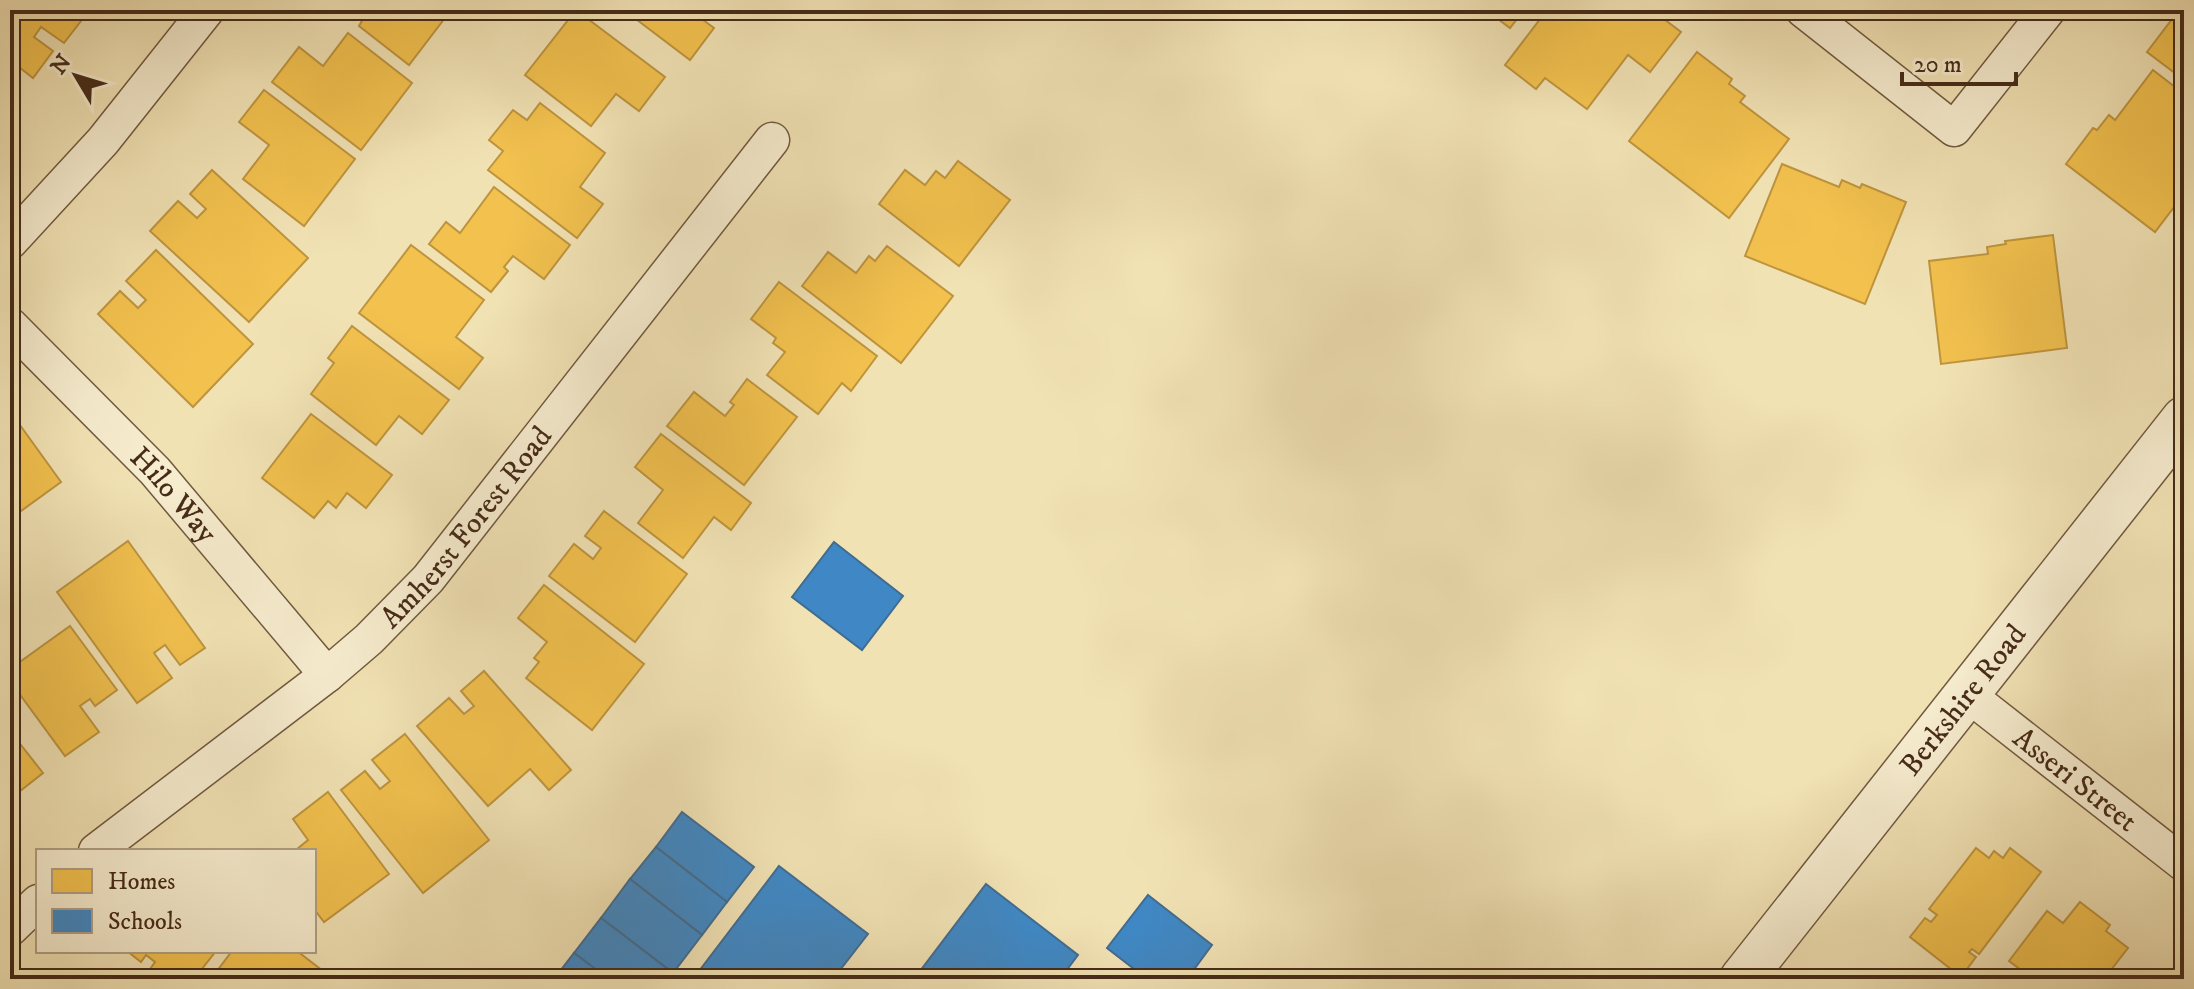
<svg xmlns="http://www.w3.org/2000/svg" width="2194" height="989" font-family="'IM FELL DW Pica',serif">
<rect width="100%" height="100%" fill="#f1e2b4"/>
<filter id="stains"><feTurbulence type="fractalNoise" baseFrequency=".0025" numOctaves="4"/><feColorMatrix values="0 0 0 0 .2 0 0 0 0 .09 0 0 0 0 .02 0 0 0 .5 -.17"/></filter>
<radialGradient id="worn" r=".72"><stop offset=".6" stop-color="#630" stop-opacity="0"/><stop offset="1" stop-color="#630" stop-opacity=".3"/></radialGradient>
<g fill="#f2c14e" stroke="#be943e" stroke-width="2">
<path d="M 10,10 L 85,10 L 88,12 L 64,43 L 41,27 L 34,37 L 53,51 L 33,78 L 10,60 Z"/>
<path d="M 368,10 L 371,11 L 451,10 L 409,65 L 359,26 Z"/>
<path d="M 576,10 L 665,77 L 639,111 L 616,94 L 591,126 L 525,75 Z"/>
<path d="M 624,10 L 697,10 L 695,14 L 714,28 L 690,60 Z"/>
<path d="M 1486,10 L 1524,10 L 1510,28 Z"/>
<path d="M 1547,10 L 1652,10 L 1681,32 L 1650,72 L 1628,55 L 1587,109 L 1545,78 L 1536,89 L 1505,65 Z"/>
<path d="M 2179,10 L 2184,10 L 2184,80 L 2147,52 Z"/>
<path d="M 348,33 L 412,83 L 361,150 L 272,82 L 299,47 L 323,66 Z"/>
<path d="M 1697,52 L 1732,79 L 1729,84 L 1745,96 L 1740,102 L 1789,139 L 1729,218 L 1629,141 Z"/>
<path d="M 2153,70 L 2184,94 L 2184,194 L 2155,232 L 2066,164 L 2093,128 L 2097,130 L 2109,115 L 2115,120 Z"/>
<path d="M 264,90 L 355,159 L 304,226 L 243,179 L 269,145 L 239,122 Z"/>
<path d="M 540,103 L 605,153 L 580,187 L 603,204 L 577,238 L 488,170 L 503,151 L 489,140 L 513,110 L 527,120 Z"/>
<path d="M 958,161 L 1010,200 L 959,266 L 879,204 L 905,170 L 925,185 L 936,171 L 945,178 Z"/>
<path d="M 1782,164 L 1839,187 L 1842,180 L 1860,188 L 1862,184 L 1906,202 L 1865,304 L 1745,256 Z"/>
<path d="M 212,170 L 308,258 L 249,322 L 150,231 L 178,201 L 197,218 L 206,209 L 190,194 Z"/>
<path d="M 494,187 L 570,245 L 544,279 L 513,256 L 504,267 L 508,271 L 491,292 L 429,244 L 446,222 L 460,233 Z"/>
<path d="M 2053,235 L 2067,348 L 1941,364 L 1929,261 L 1988,254 L 1987,247 L 2006,244 L 2005,241 Z"/>
<path d="M 411,245 L 484,300 L 456,337 L 483,358 L 459,389 L 359,313 Z"/>
<path d="M 887,246 L 953,296 L 901,363 L 802,286 L 828,252 L 856,273 L 869,256 L 875,261 Z"/>
<path d="M 156,250 L 253,344 L 193,407 L 98,314 L 120,291 L 138,308 L 146,300 L 126,281 Z"/>
<path d="M 779,282 L 877,356 L 851,391 L 842,383 L 818,414 L 767,375 L 785,352 L 773,343 L 776,338 L 751,319 Z"/>
<path d="M 352,326 L 449,400 L 422,434 L 399,416 L 376,445 L 311,394 L 334,363 L 328,358 Z"/>
<path d="M 747,379 L 797,417 L 744,485 L 667,426 L 694,392 L 725,416 L 734,405 L 730,402 Z"/>
<path d="M 12,414 L 61,482 L 10,519 L 10,416 Z"/>
<path d="M 311,414 L 392,475 L 366,508 L 347,493 L 336,508 L 328,501 L 314,518 L 262,478 Z"/>
<path d="M 661,434 L 751,503 L 731,530 L 714,517 L 683,558 L 638,523 L 663,490 L 635,467 Z"/>
<path d="M 604,511 L 687,574 L 635,642 L 549,576 L 574,544 L 593,559 L 601,548 L 585,536 Z"/>
<path d="M 128,541 L 205,648 L 180,665 L 165,645 L 154,653 L 172,678 L 137,703 L 57,592 Z"/>
<path d="M 544,585 L 644,664 L 592,730 L 526,678 L 539,662 L 534,658 L 547,642 L 518,618 Z"/>
<path d="M 70,626 L 117,690 L 95,706 L 90,699 L 80,706 L 99,732 L 65,756 L 10,681 L 10,669 Z"/>
<path d="M 484,671 L 571,770 L 549,790 L 530,769 L 488,806 L 417,726 L 449,698 L 464,714 L 474,706 L 461,691 Z"/>
<path d="M 10,731 L 43,773 L 10,799 Z"/>
<path d="M 405,734 L 489,840 L 423,893 L 341,790 L 365,771 L 380,789 L 390,781 L 372,760 Z"/>
<path d="M 328,792 L 389,874 L 324,922 L 314,909 L 314,851 L 296,850 L 308,840 L 293,819 Z"/>
<path d="M 1976,848 L 1989,858 L 1994,851 L 2003,858 L 2010,848 L 2041,872 L 1979,954 L 1972,949 L 1969,952 L 1976,957 L 1961,977 L 1910,937 L 1925,918 L 1931,922 L 1937,915 L 1929,909 Z"/>
<path d="M 2080,902 L 2110,925 L 2106,931 L 2128,948 L 2104,979 L 2033,979 L 2009,961 L 2047,911 L 2063,923 Z"/>
<path d="M 127,951 L 216,951 L 194,979 L 143,979 L 155,962 L 146,955 L 141,962 Z"/>
<path d="M 232,951 L 297,951 L 323,971 L 317,979 L 211,979 Z"/>
</g>
<g fill="#3f88c5" stroke="#416c91" stroke-width="2">
<path d="M 834,542 L 903,596 L 862,650 L 792,597 Z"/>
<path d="M 682,812 L 754,867 L 727,902 L 656,847 Z"/>
<path d="M 656,847 L 727,902 L 702,935 L 630,879 Z"/>
<path d="M 779,866 L 868,934 L 833,979 L 693,979 Z"/>
<path d="M 630,879 L 702,935 L 673,973 L 601,918 Z"/>
<path d="M 986,884 L 1078,955 L 1060,979 L 914,979 Z"/>
<path d="M 1148,895 L 1212,945 L 1187,979 L 1147,979 L 1107,948 Z"/>
<path d="M 601,918 L 673,973 L 668,979 L 609,979 L 574,953 Z"/>
<path d="M 574,953 L 609,979 L 554,979 Z"/>
</g>
<g fill="none" stroke-linecap="round" stroke-linejoin="round">
<g stroke="#71593f" stroke-width="37">
<g id="minor">
<path d="M 1803,10 L 1954,129 L 2048,10"/>
<path d="M 10,242 L 103,141 L 207,10"/>
<path id="s1" d="M 10,325 L 155,471 L 327,675"/>
<path id="s2" d="M 1967,694 L 2184,864"/>
<path id="s3" d="M 96,851 L 327,675 L 369,639 L 428,579 L 772,140"/>
<path d="M 10,929 L 38,902"/>
</g>
</g>
<g stroke="#71593f" stroke-width="47">
<g id="tertiary">
<path id="s4" d="M 1742,979 L 2184,419"/>
</g>
</g>
<use href="#minor" stroke="#f6ecce" stroke-width="34"/>
<use href="#tertiary" stroke="#f6ecce" stroke-width="44"/>
</g>
<g text-anchor="middle" stroke-width="8" stroke-linejoin="round" paint-order="stroke">
<g font-size="30" fill="#462b18" stroke="#f6ecce">
<text dy="10" stroke="none"><textPath href="#s1" startOffset="236">Hilo Way</textPath></text>
<text dy="10" stroke="none"><textPath href="#s3" startOffset="494">Amherst Forest Road</textPath></text>
<text dy="10" stroke="none"><textPath href="#s4" startOffset="356">Berkshire Road</textPath></text>
<text dy="10" stroke="none"><textPath href="#s2" startOffset="138">Asseri Street</textPath></text>
</g>
</g>
<rect width="2194" height="989" fill="none" stroke="#f1e2b4" stroke-width="40"/>
<rect x="12" y="12" width="2170" height="965" fill="none" stroke="#462b18" stroke-width="4"/>
<rect x="20" y="20" width="2154" height="949" fill="none" stroke="#462b18" stroke-width="2"/>
<rect x="36" y="849" width="280" height="104" fill="#f6ecce" stroke="#b09f85" stroke-width="2"/>
<rect x="52" y="869" width="40" height="24" fill="#f2c14e" stroke="#b09f85" stroke-width="2"/>
<text x="108" y="889" font-size="24" fill="#462b18">Homes</text>
<rect x="52" y="909" width="40" height="24" fill="#3f88c5" stroke="#b09f85" stroke-width="2"/>
<text x="108" y="929" font-size="24" fill="#462b18">Schools</text>
<g transform="translate(76 76) rotate(308)" stroke="#f6ecce" stroke-width="6" paint-order="stroke">
<path d="M0-6L14 30L0 20L-14 30Z" fill="#462b18"/>
<text y="-12" font-size="22" font-weight="bold" text-anchor="middle" fill="#462b18">N</text>
</g>
<path d="M1902 72v12h114v-12" fill="none" stroke="#462b18" stroke-width="4"/>
<text x="1914" y="72" font-size="24" fill="#462b18" stroke="#f6ecce" stroke-width="6" paint-order="stroke">20 m</text>
<rect width="100%" height="100%" filter="url(#stains)"/>
<rect width="100%" height="100%" fill="url(#worn)"/>
</svg>
